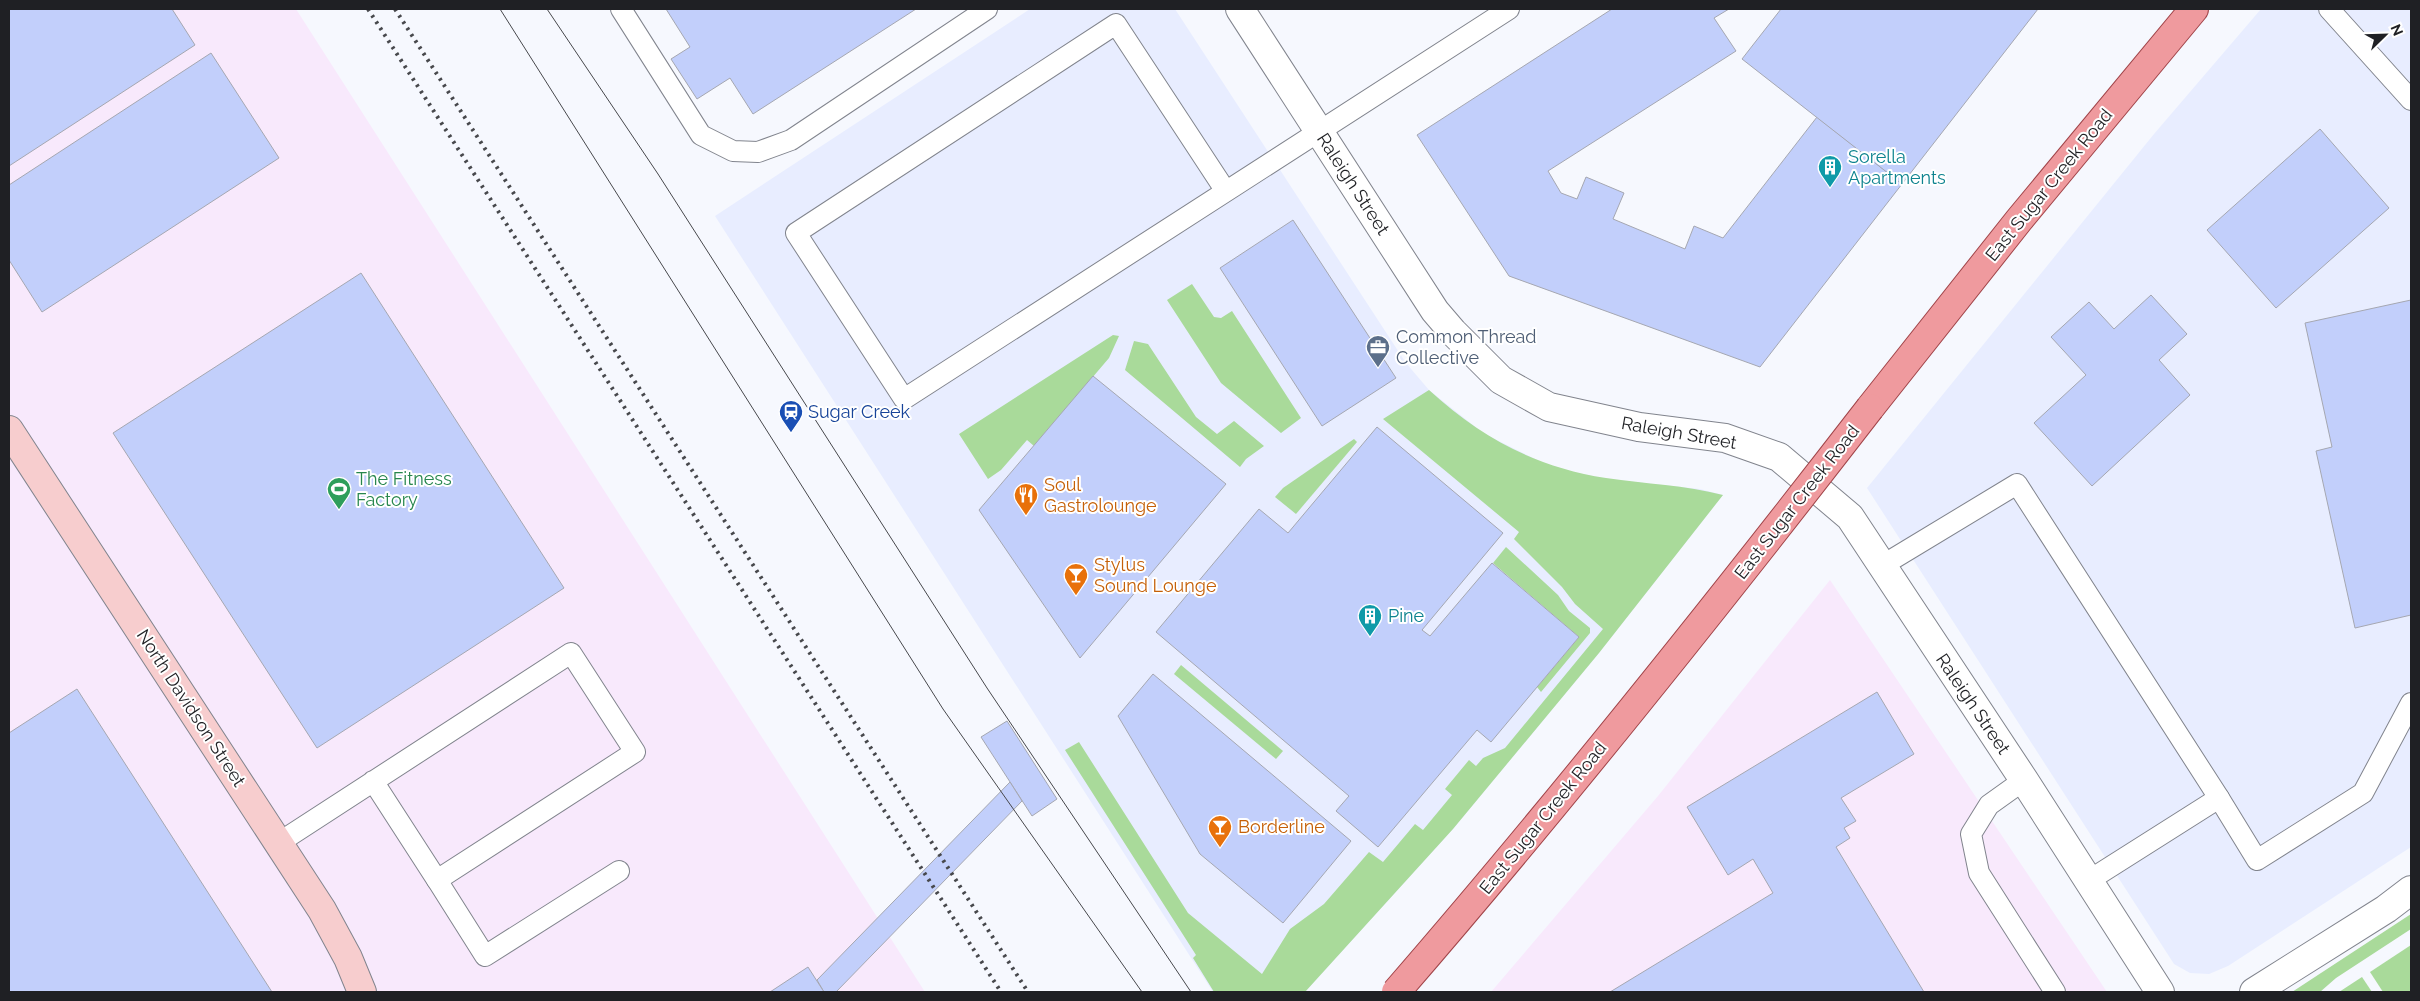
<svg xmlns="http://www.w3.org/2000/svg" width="2420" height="1001" font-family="Raleway,sans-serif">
<rect width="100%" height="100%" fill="#f6f8fe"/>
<g fill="#e8edff">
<path d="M 1030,9 L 1175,9 L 1406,363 L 1429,390 L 1483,433 L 1543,463 L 1577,473 L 1607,479 L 1700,489 L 1723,495 L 1599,653 L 1453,829 L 1305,992 L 1213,992 L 715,216 Z"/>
<path d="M 2261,9 L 2411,9 L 2411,847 L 2228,966 L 2209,974 L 2190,973 L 2174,964 L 1867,488 L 2154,134 Z"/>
</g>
<g fill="#f8e9fc">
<path d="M 9,9 L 296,9 L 925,992 L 9,992 Z"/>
<path d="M 1830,580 L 2107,992 L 1491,992 L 1658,796 Z"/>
</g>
<g fill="#a9da9a">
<path d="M 1192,284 L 1214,317 L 1221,318 L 1232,311 L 1301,418 L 1281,433 L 1221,383 L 1167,300 Z"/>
<path d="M 1113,335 L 1119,336 L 1109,358 L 1034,446 L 1027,440 L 1001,470 L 988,479 L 959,434 Z"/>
<path d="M 1134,341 L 1148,344 L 1196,417 L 1217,434 L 1234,421 L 1264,446 L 1246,459 L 1240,467 L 1125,370 Z"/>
<path d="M 1429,390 C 1482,438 1535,467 1606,478 C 1646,484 1685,485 1723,495 L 1599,653 L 1453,829 L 1305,992 L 1214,992 L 1193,958 L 1196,955 L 1065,750 L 1079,742 L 1188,913 L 1262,974 L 1290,929 L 1324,904 L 1369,852 L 1383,862 L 1415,824 L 1423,830 L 1452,795 L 1445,789 L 1469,760 L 1476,766 L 1483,758 L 1505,748 L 1603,629 L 1575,604 L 1562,587 L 1514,539 L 1519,532 L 1383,419 Z"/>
<path d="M 1354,439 L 1357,442 L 1296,514 L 1275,497 L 1283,488 Z"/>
<path d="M 1506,547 L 1558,595 L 1569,611 L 1590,628 L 1590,633 L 1541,692 L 1537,687 L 1579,637 L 1493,563 Z"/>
<path d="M 1181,665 L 1283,751 L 1276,759 L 1174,674 Z"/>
<path d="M 2411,914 L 2411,929 L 2336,978 L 2320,992 L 2292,992 Z"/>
<path d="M 2411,945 L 2411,992 L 2383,992 L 2370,972 Z"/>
<path d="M 2362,977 L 2372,992 L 2339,992 Z"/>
</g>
<g fill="#c2cffb" stroke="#a5a7b1">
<path d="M 9,9 L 172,9 L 195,45 L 9,166 Z"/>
<path d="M 666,9 L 916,9 L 753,114 L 730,78 L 697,99 L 671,59 L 690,47 Z"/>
<path d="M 1612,9 L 1729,9 L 1714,18 L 1736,51 L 1548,171 L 1561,193 L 1577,199 L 1586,177 L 1624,193 L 1613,219 L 1685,249 L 1694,226 L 1723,238 L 1817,117 L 1902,184 L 1760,367 L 1509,276 L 1417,135 Z"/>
<path d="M 1781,9 L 2038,9 L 1902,184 L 1742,59 Z"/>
<path d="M 211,53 L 279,158 L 42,312 L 9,260 L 9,185 Z"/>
<path d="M 2320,129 L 2389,208 L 2276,308 L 2207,230 Z"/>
<path d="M 1293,220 L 1396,378 L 1322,426 L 1220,268 Z"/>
<path d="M 361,273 L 564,588 L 317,748 L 113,433 Z"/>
<path d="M 2151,295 L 2187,334 L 2159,360 L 2190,395 L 2092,486 L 2034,423 L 2086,375 L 2051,337 L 2089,302 L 2114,329 Z"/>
<path d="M 2411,300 L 2411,615 L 2355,628 L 2316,451 L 2332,447 L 2305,323 Z"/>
<path d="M 1093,376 L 1226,484 L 1080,658 L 979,510 Z"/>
<path d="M 1377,427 L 1503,533 L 1422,630 L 1430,636 L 1492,563 L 1579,637 L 1491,742 L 1477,730 L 1378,847 L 1336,811 L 1349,796 L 1156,632 L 1259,509 L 1288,533 Z"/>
<path d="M 1153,674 L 1351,841 L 1283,923 L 1200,854 L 1118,716 Z"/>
<path d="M 77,689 L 272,992 L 9,992 L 9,733 Z"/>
<path d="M 1877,692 L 1914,754 L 1841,798 L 1856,821 L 1844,828 L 1850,838 L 1836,847 L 1924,992 L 1610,992 L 1773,893 L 1753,859 L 1728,875 L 1687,807 Z"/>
<path d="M 1007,721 L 1057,799 L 1032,816 L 981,737 Z"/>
<path d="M 1010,782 L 1022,801 L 836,992 L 824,992 L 817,980 Z"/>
<path d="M 808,967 L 824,992 L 770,992 Z"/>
</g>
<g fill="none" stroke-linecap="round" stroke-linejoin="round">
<g stroke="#81848d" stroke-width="22">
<g id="lane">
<path d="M 621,9 L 701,135 L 733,151 L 758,152 L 791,140 L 987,9"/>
<path d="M 2329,9 L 2411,100"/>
<path d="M 1225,190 L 1116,24 L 796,233 L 904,399 L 1509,9"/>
<path d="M 1883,565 L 2017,484 L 2219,798 L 2088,881"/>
<path d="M 2024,780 L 1989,805 L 1971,834 L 1979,873 L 2055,992"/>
<path d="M 2219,798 L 2257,860 L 2363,793 L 2411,703"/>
<path d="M 280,842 L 571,653 L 635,752 L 437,880 L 373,781"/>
<path d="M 437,880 L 485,956 L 619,871"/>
</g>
</g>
<g stroke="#81848d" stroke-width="30">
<g id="street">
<path d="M 1240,9 L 1435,311 L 1453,332 L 1501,380 L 1549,407 L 1639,427 L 1725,438 L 1779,457 L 1850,517 L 2024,780 L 2160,992"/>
<path d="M 2254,992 L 2386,909 L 2411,890"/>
</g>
</g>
<g stroke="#81848d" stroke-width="30">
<path id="secondary" d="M 9,430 L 322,910 L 348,958 L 362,992"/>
</g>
<g stroke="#a04449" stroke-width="30">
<path id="primary" d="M 1870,408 L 2019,220 L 2194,9"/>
</g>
<use href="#lane" stroke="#fff" stroke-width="20"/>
<use href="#street" stroke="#fff" stroke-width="28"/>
<use href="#secondary" stroke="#f7cdce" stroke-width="28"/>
<use href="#primary" stroke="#ef9a9e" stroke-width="28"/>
<g stroke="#47484c" stroke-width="1">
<path d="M 500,9 L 943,709 L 1142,992"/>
<path d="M 547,9 L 658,174 L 987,688 L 1191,992"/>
</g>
<g stroke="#47484c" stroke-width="4" stroke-dasharray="2.5 5" stroke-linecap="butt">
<path d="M 368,9 L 1001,992"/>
<path d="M 395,9 L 1028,992"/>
</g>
<g stroke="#a04449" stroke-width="30" stroke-linecap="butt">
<path id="primary-bridge" d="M 1396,992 C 1560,803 1716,607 1870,408"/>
</g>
<use href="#primary-bridge" stroke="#ef9a9e" stroke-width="28"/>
</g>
<defs>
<g id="building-pin" transform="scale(1.25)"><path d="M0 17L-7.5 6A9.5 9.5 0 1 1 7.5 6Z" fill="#0f9aa8" stroke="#fff"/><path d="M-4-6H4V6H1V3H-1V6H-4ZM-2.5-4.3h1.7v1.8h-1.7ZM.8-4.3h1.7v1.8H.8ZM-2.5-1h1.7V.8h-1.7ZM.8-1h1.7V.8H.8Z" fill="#fff"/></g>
<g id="office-pin" transform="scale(1.25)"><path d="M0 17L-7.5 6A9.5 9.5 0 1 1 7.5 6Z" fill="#5c6f8a" stroke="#fff"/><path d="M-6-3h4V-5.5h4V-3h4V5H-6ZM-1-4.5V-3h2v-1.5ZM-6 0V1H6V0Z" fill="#fff"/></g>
<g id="station-pin" transform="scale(1.25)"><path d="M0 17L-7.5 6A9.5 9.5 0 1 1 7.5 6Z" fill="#1a4fb4" stroke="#fff"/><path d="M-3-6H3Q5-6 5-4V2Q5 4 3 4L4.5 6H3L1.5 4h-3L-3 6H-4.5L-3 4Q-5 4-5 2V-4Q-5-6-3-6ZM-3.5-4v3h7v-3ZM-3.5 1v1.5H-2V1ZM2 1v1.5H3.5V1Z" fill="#fff"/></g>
<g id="stadium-pin" transform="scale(1.25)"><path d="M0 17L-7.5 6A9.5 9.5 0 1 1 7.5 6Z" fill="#2e9e5b" stroke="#fff"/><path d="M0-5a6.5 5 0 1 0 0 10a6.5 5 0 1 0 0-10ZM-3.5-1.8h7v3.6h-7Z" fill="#fff"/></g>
<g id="restaurant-pin" transform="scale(1.25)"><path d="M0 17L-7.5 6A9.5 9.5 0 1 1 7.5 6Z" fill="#e8710a" stroke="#fff"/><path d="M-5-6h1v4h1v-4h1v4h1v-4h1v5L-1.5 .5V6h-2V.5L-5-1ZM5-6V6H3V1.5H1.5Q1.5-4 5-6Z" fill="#fff"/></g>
<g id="bar-pin" transform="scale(1.25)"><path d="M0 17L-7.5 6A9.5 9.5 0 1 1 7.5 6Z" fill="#e8710a" stroke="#fff"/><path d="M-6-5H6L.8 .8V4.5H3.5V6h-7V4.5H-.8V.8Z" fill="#fff"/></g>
</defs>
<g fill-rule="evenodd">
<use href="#building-pin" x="1830" y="167"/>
<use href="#office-pin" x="1378" y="347"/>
<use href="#station-pin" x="791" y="412"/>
<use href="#stadium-pin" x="339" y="489"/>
<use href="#restaurant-pin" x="1026" y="495"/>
<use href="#bar-pin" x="1076" y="575"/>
<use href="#building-pin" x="1370" y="616"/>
<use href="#bar-pin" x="1220" y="827"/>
</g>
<g text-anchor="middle" stroke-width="4" stroke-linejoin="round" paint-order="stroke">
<g font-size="18" fill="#0d838f" stroke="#fff" text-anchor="start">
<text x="1848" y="163">Sorella<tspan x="1848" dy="21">Apartments</tspan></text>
<text x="1388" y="622">Pine</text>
</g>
<g font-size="18" fill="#1f2024" stroke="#fff">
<text transform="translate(1353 184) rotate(57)" y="6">Raleigh Street</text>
<text transform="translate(2049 185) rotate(-51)" y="6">East Sugar Creek Road</text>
<text transform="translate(1679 433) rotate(10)" y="6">Raleigh Street</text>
<text transform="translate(1797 502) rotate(-52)" y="6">East Sugar Creek Road</text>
<text transform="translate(1973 704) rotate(56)" y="6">Raleigh Street</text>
<text transform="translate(191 708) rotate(57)" y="6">North Davidson Street</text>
<text transform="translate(1543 818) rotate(-51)" y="6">East Sugar Creek Road</text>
</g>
<g font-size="18" fill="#4e5e75" stroke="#fff" text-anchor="start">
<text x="1396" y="343">Common Thread<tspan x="1396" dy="21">Collective</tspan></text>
</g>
<g font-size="18" fill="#164399" stroke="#fff" text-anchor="start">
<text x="808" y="418">Sugar Creek</text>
</g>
<g font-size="18" fill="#27864d" stroke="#fff" text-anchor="start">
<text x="356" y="485">The Fitness<tspan x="356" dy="21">Factory</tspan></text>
</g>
<g font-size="18" fill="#c56008" stroke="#fff" text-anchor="start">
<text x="1044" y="491">Soul<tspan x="1044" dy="21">Gastrolounge</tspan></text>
<text x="1094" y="571">Stylus<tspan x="1094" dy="21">Sound Lounge</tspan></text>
<text x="1238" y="833">Borderline</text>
</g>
</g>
<rect width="2420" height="1001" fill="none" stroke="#1f2024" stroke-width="20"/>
<g transform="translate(2385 35) rotate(67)" stroke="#ffffff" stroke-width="4" paint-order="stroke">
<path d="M0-4L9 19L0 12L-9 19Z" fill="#1f2024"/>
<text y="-8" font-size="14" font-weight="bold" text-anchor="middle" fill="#1f2024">N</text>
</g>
</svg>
